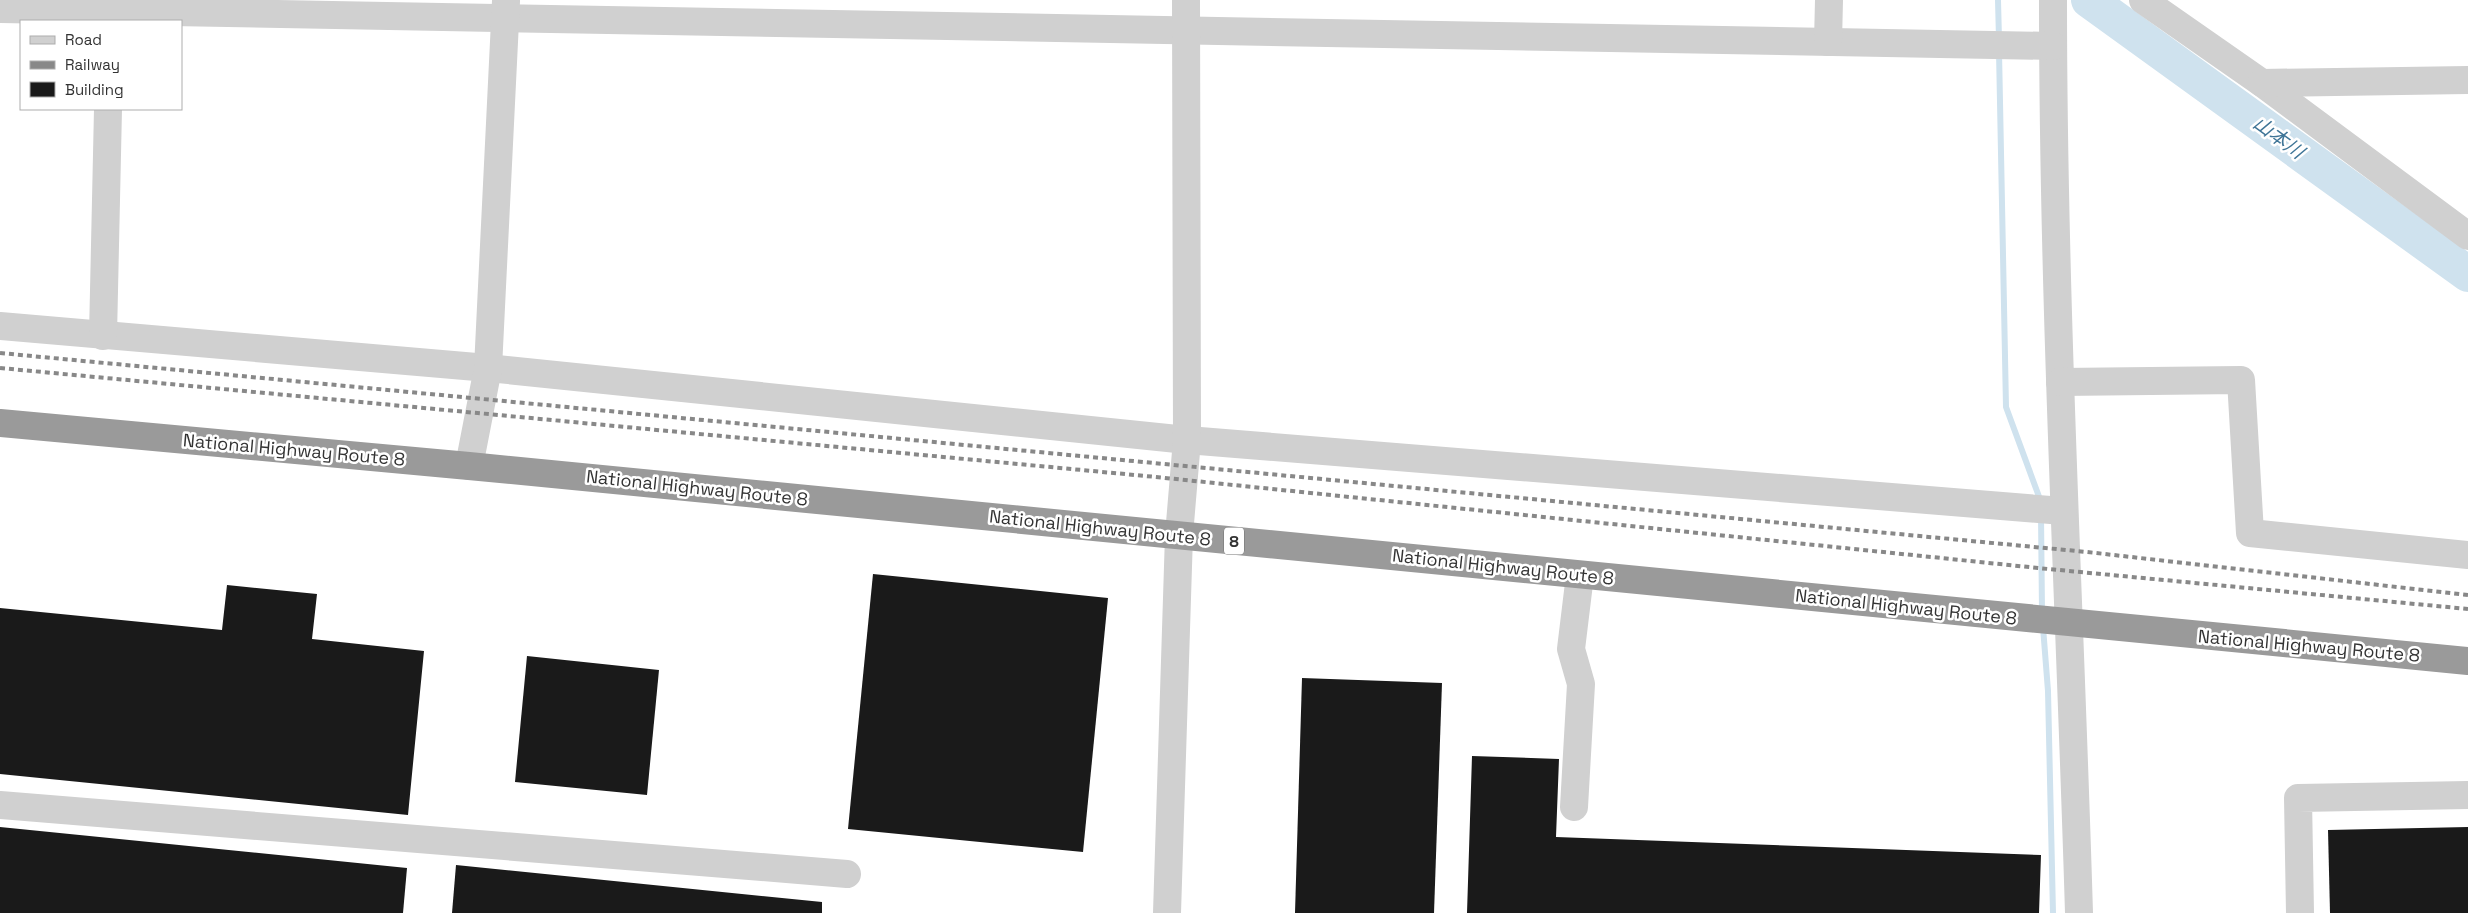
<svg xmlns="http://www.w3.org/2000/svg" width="2468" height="913" font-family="'Space Grotesk','Noto Sans JP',sans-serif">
<rect width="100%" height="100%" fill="#fff"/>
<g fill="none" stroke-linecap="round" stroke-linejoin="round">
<g stroke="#cfe2ee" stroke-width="6">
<path d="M 1998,0 L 1999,39"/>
<path d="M 1999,51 L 2006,407 L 2041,502"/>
<path d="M 2041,515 L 2042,612"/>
<path d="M 2043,627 L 2048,691 L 2053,913"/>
</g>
<path stroke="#cfe2ee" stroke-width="36" d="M 2089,0 L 2468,274"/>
</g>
<g fill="#1a1a1a">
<path d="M 873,574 L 1108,598 L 1083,852 L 848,829 Z"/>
<path d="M 227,585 L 317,594 L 312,639 L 424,651 L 408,815 L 0,774 L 0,608 L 222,630 Z"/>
<path d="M 527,656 L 659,670 L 647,795 L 515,782 Z"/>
<path d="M 1302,678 L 1442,683 L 1434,913 L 1295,913 Z"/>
<path d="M 1472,756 L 1559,759 L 1556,837 L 2041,855 L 2039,913 L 1467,913 Z"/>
<path d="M 0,827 L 407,868 L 403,913 L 0,913 Z"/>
<path d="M 2468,827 L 2468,913 L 2330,913 L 2328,830 Z"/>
<path d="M 456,865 L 822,902 L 822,913 L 452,913 Z"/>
</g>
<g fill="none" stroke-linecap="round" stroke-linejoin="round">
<g stroke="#d0d0d0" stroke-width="28">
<path d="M 2053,0 C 2053,305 2070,609 2079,913"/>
<path d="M 2143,0 L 2262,83 L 2468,236"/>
<path d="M 0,9 L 2053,46"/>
<path d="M 1828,42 L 1829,0"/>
<path d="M 2262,83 L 2468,80"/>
<path d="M 0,326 L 488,368 L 1187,440 L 2063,511"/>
<path d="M 103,336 L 108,109"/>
<path d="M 2060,382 L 2241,380 L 2250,533 L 2468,555"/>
<path d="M 469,466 L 488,368 L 506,1"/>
<path d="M 0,805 L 847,874"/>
<path d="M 1574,807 L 1581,684 L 1571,649 L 1580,575"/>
<path d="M 1167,913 L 1179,535 L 1187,440 L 1186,0"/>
<path d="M 2300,913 L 2298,798 L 2468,795"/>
</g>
<path stroke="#9a9a9a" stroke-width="28" d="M 0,423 L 469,466 L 2468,661"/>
<g stroke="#888" stroke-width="4" stroke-dasharray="5 4" stroke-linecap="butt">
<path d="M 0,353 L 2087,552 L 2468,595"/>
<path d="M 0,368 L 1156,477 L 2038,568 L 2468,609"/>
</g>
</g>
<g text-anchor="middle" stroke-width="5" stroke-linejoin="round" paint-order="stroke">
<rect fill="#fff" stroke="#707070" stroke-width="1" x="1224" y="527.5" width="20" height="27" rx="4"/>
<g font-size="16" font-weight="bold" fill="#333">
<text x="1234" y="547">8</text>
</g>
<g font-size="18" fill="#333" stroke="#fff">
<text transform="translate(294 450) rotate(5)" y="6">National Highway Route 8</text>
<text transform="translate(697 488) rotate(6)" y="6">National Highway Route 8</text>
<text transform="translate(1100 528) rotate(6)" y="6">National Highway Route 8</text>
<text transform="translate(1503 567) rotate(6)" y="6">National Highway Route 8</text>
<text transform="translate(1906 607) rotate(6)" y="6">National Highway Route 8</text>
<text transform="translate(2309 646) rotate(5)" y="6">National Highway Route 8</text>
</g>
<g font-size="19" font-style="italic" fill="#3f7597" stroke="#fff">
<text transform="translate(2279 137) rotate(36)" y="7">山本川</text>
</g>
</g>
<rect x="20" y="20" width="162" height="90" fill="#ffffff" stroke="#adadad"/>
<rect x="30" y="36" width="25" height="8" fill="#d0d0d0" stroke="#adadad"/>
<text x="65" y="45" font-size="15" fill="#333333">Road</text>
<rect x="30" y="61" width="25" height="8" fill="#888888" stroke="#adadad"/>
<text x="65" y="70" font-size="15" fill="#333333">Railway</text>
<rect x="30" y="82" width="25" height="15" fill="#1a1a1a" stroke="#adadad"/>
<text x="65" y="95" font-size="15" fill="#333333">Building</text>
</svg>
